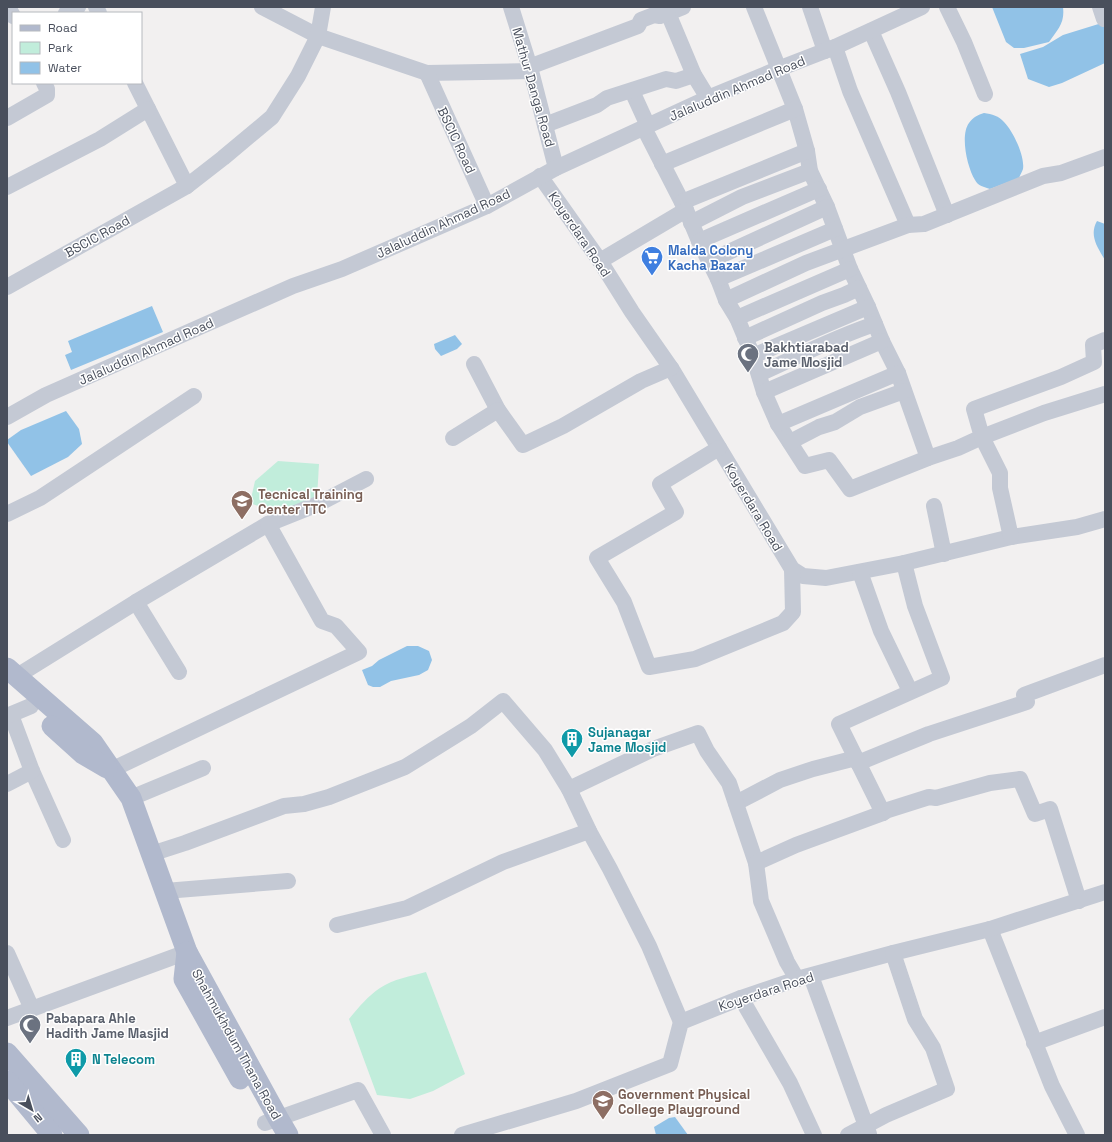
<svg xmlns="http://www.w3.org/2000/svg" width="1112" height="1142" font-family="'Space Grotesk',sans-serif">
<rect width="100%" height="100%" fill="#f2f0f0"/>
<g fill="#c1eddb">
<path d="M 278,461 L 319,464 L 317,498 L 277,513 L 250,503 L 255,481 Z"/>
<path d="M 426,972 L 465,1074 L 433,1091 L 410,1099 L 377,1095 L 349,1019 C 358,1008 368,996 380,988 C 393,979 411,976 426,972 Z"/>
</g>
<g fill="#91c2e7">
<path d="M 992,7 L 1063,7 C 1065,23 1058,29 1049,42 L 1024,48 L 1014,48 L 1006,42 Z"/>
<path d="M 1105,22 L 1105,63 L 1062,83 L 1049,87 L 1028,79 L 1020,54 L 1043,47 L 1063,35 Z"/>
<path d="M 984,113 C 992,114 999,116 1004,122 C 1013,131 1025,156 1023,169 C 1022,172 1020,175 1019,178 L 990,189 C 984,187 978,186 975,180 C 967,167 960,135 969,123 C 973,117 978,115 984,113 Z"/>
<path d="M 1097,221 L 1105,224 L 1105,260 C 1097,247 1089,235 1097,221 Z"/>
<path d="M 152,306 L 163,332 L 71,370 L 65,355 L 72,352 L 68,341 Z"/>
<path d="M 455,335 L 462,344 L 457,349 L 441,356 L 435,349 L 434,344 Z"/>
<path d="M 66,411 L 79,429 L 82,444 L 68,457 L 31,476 L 7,442 L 7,440 L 21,430 Z"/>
<path d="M 407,646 L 418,646 L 429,651 L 432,660 L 428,670 L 419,675 L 391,681 L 380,687 L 373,687 L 368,685 L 362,670 L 372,666 L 379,660 Z"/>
<path d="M 675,1117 L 688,1135 L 656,1135 L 654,1127 L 669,1118 Z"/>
</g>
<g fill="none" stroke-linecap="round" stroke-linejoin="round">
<g stroke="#c4c9d4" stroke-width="16">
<path d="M 8,7 L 13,16"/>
<path d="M 96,7 L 99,13"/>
<path d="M 262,7 L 318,36 L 427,73 L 531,71"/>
<path d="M 511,7 L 531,71 L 556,168"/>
<path d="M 683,7 L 668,13 L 694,75 L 708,98"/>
<path d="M 754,7 L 795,109 L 807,151 L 810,171 L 827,207 L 850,269 L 868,307 L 882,341 L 898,373 L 928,458"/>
<path d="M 810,7 L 825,51"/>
<path d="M 947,7 L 964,42 L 985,94"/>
<path d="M 1100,7 L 1104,19"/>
<path d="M 66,13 L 78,7"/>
<path d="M 871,31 L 898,92 L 947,215"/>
<path d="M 835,47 L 850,91 L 908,225"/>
<path d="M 529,67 L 638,26 L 641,20 L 654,15 L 660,16 L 668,13"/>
<path d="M 427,73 L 487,206"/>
<path d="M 135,83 L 187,186"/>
<path d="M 632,91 L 648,126"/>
<path d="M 7,118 L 47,95 L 47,89 L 44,83"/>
<path d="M 545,125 L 597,105 L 607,98 L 666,79 L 676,81 L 694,75"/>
<path d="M 644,128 L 686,210 L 699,241 L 718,279 L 726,300 L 737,318 L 753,356 L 764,392 L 778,424 L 805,466 L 829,460 L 850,489 L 928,458 L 958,448 L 982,437 L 974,409 L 1061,377 L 1094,362 L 1093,345 L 1105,340"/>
<path d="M 662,164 L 795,109"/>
<path d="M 540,176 L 600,261 L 632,312 L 671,368 L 792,569 L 803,576 L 826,578 L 904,563 L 1011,537 L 1077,527 L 1105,519"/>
<path d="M 7,187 L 100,139 L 148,109"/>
<path d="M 682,202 L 807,151"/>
<path d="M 691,223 L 742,197 L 810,171"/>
<path d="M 699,241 L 819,189"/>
<path d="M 600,261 L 686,210"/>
<path d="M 709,261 L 827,207"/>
<path d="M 718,279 L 835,229"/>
<path d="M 7,287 L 187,186 L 223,158 L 272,117 L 298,76 L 318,36 L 323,7"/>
<path d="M 726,300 L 806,263 L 908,225 L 924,224 L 1043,176 L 1061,173 L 1105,157"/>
<path d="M 737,318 L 850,269"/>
<path d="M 745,338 L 822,303 L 844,295 L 859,288"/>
<path d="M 753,356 L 868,307"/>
<path d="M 474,364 L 498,410 L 523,445 L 563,426 L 641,381 L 671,368"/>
<path d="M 759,374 C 797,357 835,337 875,324"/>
<path d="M 764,392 L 882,341"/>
<path d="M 7,417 L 46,395 L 202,326 L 293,286 L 342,269 L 487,206 L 556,168 L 708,98 L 778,69 L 835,47 L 922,7"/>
<path d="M 778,424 L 898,373"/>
<path d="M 453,438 L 498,410"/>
<path d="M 790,442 L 819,427 L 835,422 L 860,407 L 904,391"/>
<path d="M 719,448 L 660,484 L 676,512 L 597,558 L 624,602 L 649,667 L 695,659 L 783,623 L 793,612 L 792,569"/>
<path d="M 934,506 L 944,554"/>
<path d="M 7,514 L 40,498 L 194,396"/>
<path d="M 1011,537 L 1000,488 L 1000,473 L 982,437 L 1044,413 L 1105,394"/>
<path d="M 860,572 L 881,631 L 910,691"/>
<path d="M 136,602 L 179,672"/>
<path d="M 17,676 L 136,602 L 268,524 L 318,504 L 366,479"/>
<path d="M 11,715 L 32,771 L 63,840"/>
<path d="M 7,716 L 31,706"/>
<path d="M 858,763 L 929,734 L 1027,702 L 1024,695 L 1105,665"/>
<path d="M 111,770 L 359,652 L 336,626 L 322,621 L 268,524"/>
<path d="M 7,784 L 32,771"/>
<path d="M 569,789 L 589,831 L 610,869 L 649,946 L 681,1022"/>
<path d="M 131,798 L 203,768"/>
<path d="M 736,803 L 780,780 L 813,769 L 856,758"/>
<path d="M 883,813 L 839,724 L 942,678 L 915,606 L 904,563"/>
<path d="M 151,854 L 185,843 L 284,806 L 304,804 L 329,797 L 405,767 L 471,726 L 503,701 L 545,750 L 569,789 L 653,749 L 698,733 L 707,751 L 729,783 L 756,863 L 761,901 L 787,962 L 797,979"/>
<path d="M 756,863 L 796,845 L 883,813 L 888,810 L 929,797 L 936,798 L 990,783 L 1020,779 L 1035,814 L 1050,809 L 1079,901"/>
<path d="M 165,891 L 288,881"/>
<path d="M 337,925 L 407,908 L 503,862 L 589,831"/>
<path d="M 990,929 L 1052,1086 L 1077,1135"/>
<path d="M 7,953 L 32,1009"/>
<path d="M 811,976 L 869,1134"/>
<path d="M 741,998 L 790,1083 L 814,1135"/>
<path d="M 7,1018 L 187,952"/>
<path d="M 1034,1043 L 1105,1017"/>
<path d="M 265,1123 L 358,1090 L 383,1135"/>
<path d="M 462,1135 L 576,1101 L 670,1064 L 681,1022 L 741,998 L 797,979 L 893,953 L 990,929 L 1105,892"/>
<path d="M 848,1135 L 886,1115 L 947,1089 L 933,1048 L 915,1019 L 893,953"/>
</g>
<g stroke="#b1b9cd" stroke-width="21">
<path d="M 7,668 L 93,743 L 131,798 L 187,952 L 278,1118 L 288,1135"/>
<path d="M 52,726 L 83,754 L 107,768"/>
<path d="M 187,952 L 184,979 L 240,1079"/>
<path d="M 7,1053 L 79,1135"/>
<path d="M 7,1081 L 52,1135"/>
</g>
</g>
<defs>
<g id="supermarket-pin" transform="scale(1.15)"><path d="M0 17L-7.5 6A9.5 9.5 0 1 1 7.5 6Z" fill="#3f7fe0" stroke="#fff"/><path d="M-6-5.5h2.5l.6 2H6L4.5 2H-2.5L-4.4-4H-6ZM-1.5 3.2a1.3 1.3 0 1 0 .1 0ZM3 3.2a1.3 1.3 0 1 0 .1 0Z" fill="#fff"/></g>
<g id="mosque-pin" transform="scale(1.15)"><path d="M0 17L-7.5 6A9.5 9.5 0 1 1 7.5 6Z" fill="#6b7280" stroke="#fff"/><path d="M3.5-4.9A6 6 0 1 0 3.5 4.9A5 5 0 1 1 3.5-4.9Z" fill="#fff"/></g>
<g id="university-pin" transform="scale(1.15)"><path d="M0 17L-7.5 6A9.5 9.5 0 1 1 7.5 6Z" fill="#8d6e63" stroke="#fff"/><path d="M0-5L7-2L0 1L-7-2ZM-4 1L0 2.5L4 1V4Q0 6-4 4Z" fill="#fff"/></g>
<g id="building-pin" transform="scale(1.15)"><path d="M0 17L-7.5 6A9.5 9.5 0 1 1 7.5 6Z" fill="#0f9aa8" stroke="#fff"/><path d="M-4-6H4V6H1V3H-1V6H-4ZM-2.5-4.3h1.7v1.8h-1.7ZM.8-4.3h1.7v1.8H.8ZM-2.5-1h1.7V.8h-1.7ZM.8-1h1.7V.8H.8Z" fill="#fff"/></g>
</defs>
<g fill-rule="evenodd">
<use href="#supermarket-pin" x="652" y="257"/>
<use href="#mosque-pin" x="748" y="354"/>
<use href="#university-pin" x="242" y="501"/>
<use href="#building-pin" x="572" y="739"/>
<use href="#mosque-pin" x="30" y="1025"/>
<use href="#building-pin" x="76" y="1059"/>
<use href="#university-pin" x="603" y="1101"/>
</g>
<g text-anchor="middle" stroke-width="3" stroke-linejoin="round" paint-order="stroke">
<g font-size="13" fill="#494f5c" stroke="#fff">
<text transform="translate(534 87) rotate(74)" y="5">Mathur Danga Road</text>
<text transform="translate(737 88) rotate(-23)" y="5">Jalaluddin Ahmad Road</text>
<text transform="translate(457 140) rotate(65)" y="5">BSCIC Road</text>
<text transform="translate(443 223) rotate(-25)" y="5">Jalaluddin Ahmad Road</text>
<text transform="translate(580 234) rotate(56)" y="5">Koyerdara Road</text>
<text transform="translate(97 236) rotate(-29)" y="5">BSCIC Road</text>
<text transform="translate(146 351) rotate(-24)" y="5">Jalaluddin Ahmad Road</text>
<text transform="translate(754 507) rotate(59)" y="5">Koyerdara Road</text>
<text transform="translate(766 991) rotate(-18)" y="5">Koyerdara Road</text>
<text transform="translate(237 1044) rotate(61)" y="5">Shahmukhdum Thana Road</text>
</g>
<g font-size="13" font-weight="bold" fill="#366cbe" stroke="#fff" text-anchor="start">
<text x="668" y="255">Malda Colony<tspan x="668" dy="15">Kacha Bazar</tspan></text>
</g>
<g font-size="13" font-weight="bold" fill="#5b616d" stroke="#fff" text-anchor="start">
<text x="764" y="352">Bakhtiarabad<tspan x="764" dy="15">Jame Mosjid</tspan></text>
<text x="46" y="1023">Pabapara Ahle<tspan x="46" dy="15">Hadith Jame Masjid</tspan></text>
</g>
<g font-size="13" font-weight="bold" fill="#785e54" stroke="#fff" text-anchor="start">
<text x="258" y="499">Tecnical Training<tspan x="258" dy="15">Center TTC</tspan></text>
<text x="618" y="1099">Government Physical<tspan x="618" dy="15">College Playground</tspan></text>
</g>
<g font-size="13" font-weight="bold" fill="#0d838f" stroke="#fff" text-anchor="start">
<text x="588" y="737">Sujanagar<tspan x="588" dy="15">Jame Mosjid</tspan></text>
<text x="92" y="1064">N Telecom</text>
</g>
</g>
<rect width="1112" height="1142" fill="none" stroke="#494f5c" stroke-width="16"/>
<rect x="12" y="12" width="130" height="72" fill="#ffffff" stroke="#b6b9be"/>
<rect x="20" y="25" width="20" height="6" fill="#b1b9cd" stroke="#b6b9be"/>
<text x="48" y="32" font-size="12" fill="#494f5c">Road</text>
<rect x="20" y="42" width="20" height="12" fill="#c1eddb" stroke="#b6b9be"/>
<text x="48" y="52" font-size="12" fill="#494f5c">Park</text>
<rect x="20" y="62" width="20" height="12" fill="#91c2e7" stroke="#b6b9be"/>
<text x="48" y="72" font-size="12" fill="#494f5c">Water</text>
<g transform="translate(32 1110) rotate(142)" stroke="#ffffff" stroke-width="3" paint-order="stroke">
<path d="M0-3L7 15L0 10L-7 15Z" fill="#494f5c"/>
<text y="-6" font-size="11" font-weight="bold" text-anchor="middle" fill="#494f5c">N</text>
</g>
</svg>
